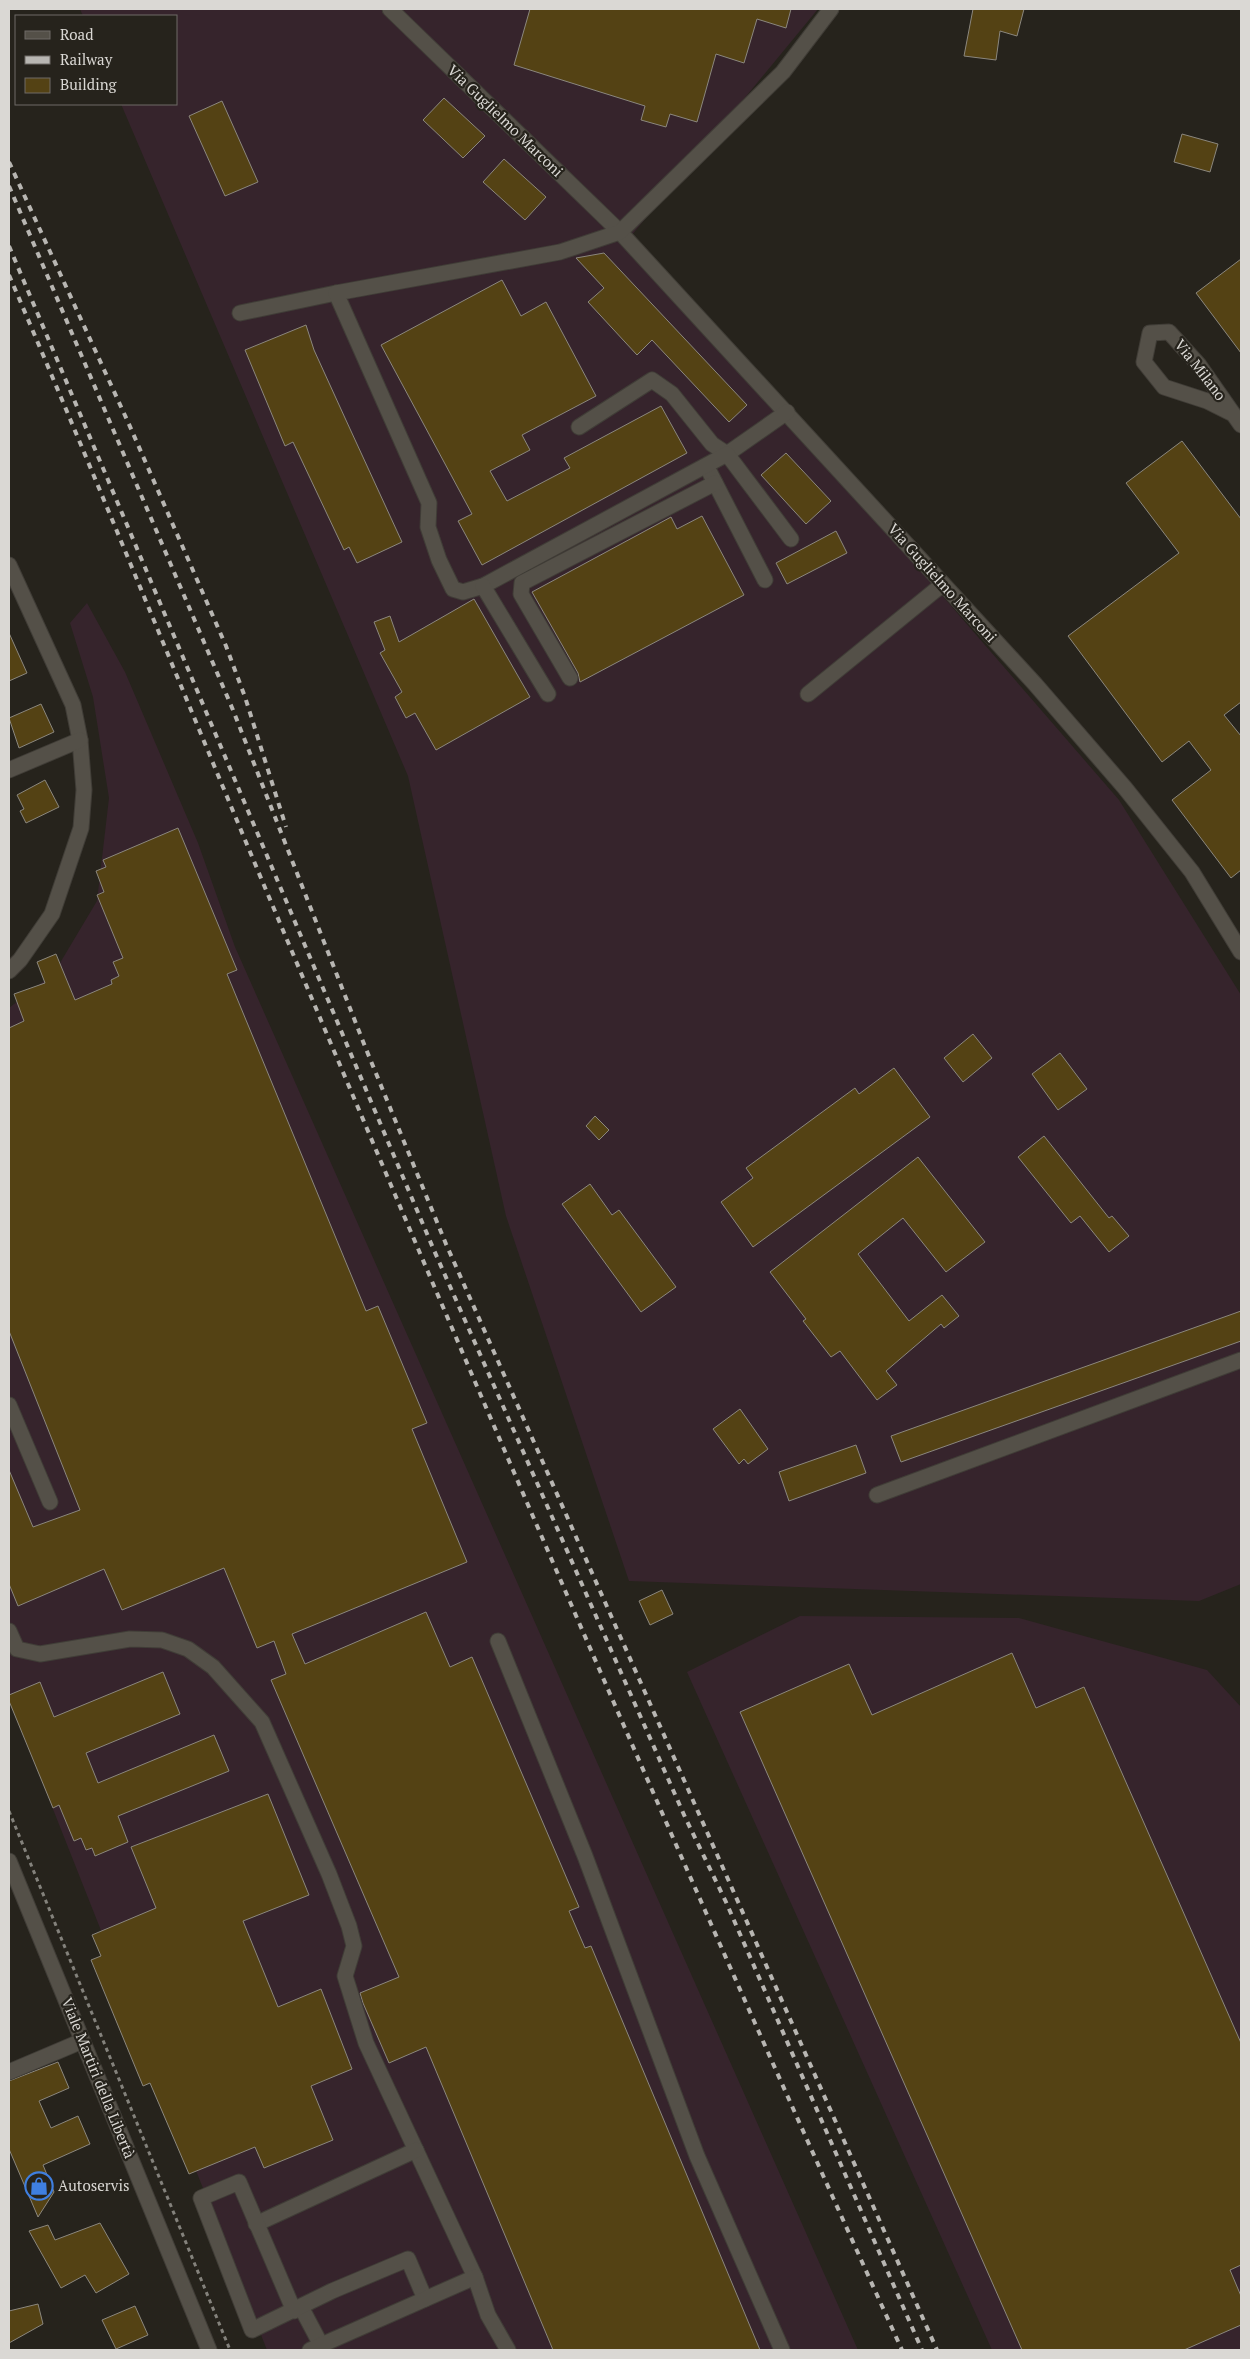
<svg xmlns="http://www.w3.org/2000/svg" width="1250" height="2359" font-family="'PT Serif',serif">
<rect width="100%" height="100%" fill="#26231c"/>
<g fill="#36242c">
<path d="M 80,9 L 818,9 L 631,236 L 1119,800 L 1241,995 L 1241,1584 L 1199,1601 L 629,1581 L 506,1216 L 408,776 L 121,104 L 176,104 L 176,16 L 83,16 Z"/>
<path d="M 87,603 L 125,672 L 198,843 L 235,947 L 858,2350 L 267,2350 L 9,1698 L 9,1008 L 54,973 L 97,901 L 109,798 L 93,697 L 70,623 Z"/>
<path d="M 800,1616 L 1019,1618 L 1207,1670 L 1241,1707 L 1241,2350 L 992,2350 L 687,1672 Z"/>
</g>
<g fill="#544214" stroke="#8b877e">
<path d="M 530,9 L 791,9 L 786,28 L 757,19 L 744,63 L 716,54 L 697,122 L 670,114 L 666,127 L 641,120 L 645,106 L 514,65 Z"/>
<path d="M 973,9 L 1024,9 L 1017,36 L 1000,31 L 996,60 L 964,56 Z"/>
<path d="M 444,98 L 485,136 L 463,158 L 423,120 Z"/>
<path d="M 222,101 L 258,182 L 225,196 L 189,116 Z"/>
<path d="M 1182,134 L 1218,144 L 1210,172 L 1174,162 Z"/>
<path d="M 504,159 L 546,197 L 525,220 L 483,182 Z"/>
<path d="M 604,253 L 747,405 L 729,422 L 652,340 L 637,355 L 588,302 L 604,288 L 576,258 Z"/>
<path d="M 1241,259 L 1241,353 L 1196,293 Z"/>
<path d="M 502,280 L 521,316 L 546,302 L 596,396 L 522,435 L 530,450 L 490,471 L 507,501 L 570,468 L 564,458 L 661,406 L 687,453 L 482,565 L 458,521 L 472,514 L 381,345 Z"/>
<path d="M 306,325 L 314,350 L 345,418 L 402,542 L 357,563 L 349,547 L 344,550 L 293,442 L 285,446 L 245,350 Z"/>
<path d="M 1182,441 L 1241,519 L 1241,702 L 1224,715 L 1241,736 L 1241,870 L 1231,878 L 1172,800 L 1211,770 L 1189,741 L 1162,762 L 1068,636 L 1179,553 L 1126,483 Z"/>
<path d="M 786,453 L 831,501 L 806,524 L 761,475 Z"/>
<path d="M 702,516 L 744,595 L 580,682 L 578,673 L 532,592 L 671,517 L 677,529 Z"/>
<path d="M 836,531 L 847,553 L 787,584 L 776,563 Z"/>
<path d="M 474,599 L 530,697 L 436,750 L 415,713 L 406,718 L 395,697 L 402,692 L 380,653 L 385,650 L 374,622 L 390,616 L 399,642 Z"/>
<path d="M 9,633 L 27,673 L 9,681 Z"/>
<path d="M 41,704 L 54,732 L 19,748 L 9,718 Z"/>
<path d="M 45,780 L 59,807 L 26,823 L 20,811 L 24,809 L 17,795 Z"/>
<path d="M 178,828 L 237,970 L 227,974 L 366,1311 L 378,1306 L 427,1423 L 412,1429 L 467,1562 L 292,1634 L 305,1664 L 426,1612 L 450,1667 L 472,1657 L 579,1907 L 569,1911 L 585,1948 L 591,1946 L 760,2350 L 553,2350 L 426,2047 L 389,2063 L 363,2003 L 360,1993 L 399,1977 L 271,1680 L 286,1674 L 274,1641 L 257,1648 L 224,1568 L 122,1610 L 104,1569 L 18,1606 L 9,1584 L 9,1470 L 33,1527 L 80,1510 L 9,1331 L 9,1028 L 24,1021 L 14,994 L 45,983 L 37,962 L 56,954 L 75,1000 L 112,984 L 111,980 L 119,976 L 113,962 L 123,958 L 97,895 L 104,892 L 96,871 L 106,867 L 103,860 Z"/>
<path d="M 973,1034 L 992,1058 L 963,1082 L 944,1058 Z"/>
<path d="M 1060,1053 L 1087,1089 L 1058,1110 L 1032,1074 Z"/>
<path d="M 894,1068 L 930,1117 L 753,1247 L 721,1202 L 753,1178 L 746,1168 L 855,1088 L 859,1094 Z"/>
<path d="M 595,1116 L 609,1130 L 599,1140 L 586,1126 Z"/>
<path d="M 1044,1136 L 1109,1218 L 1112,1216 L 1129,1236 L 1109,1252 L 1080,1216 L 1071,1223 L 1018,1157 Z"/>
<path d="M 918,1157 L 985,1242 L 946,1272 L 903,1218 L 858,1254 L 909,1321 L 942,1295 L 959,1316 L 944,1328 L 941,1324 L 886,1371 L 897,1385 L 877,1400 L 840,1351 L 831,1357 L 803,1321 L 806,1319 L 770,1272 Z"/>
<path d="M 590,1184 L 612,1215 L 619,1210 L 676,1287 L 641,1312 L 562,1204 Z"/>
<path d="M 1241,1311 L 1241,1341 L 901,1462 L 891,1436 Z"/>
<path d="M 740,1409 L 768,1449 L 748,1464 L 744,1459 L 739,1464 L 713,1429 Z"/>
<path d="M 856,1445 L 866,1473 L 789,1501 L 779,1472 Z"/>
<path d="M 662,1590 L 673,1614 L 650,1625 L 639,1601 Z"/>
<path d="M 1012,1653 L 1036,1708 L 1084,1687 L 1241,2043 L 1241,2265 L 1230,2270 L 1241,2296 L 1241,2325 L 1184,2350 L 1022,2350 L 740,1712 L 849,1664 L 872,1715 Z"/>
<path d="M 163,1672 L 180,1714 L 86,1753 L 98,1783 L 214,1735 L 229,1771 L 118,1816 L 128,1842 L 95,1856 L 92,1848 L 86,1850 L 81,1838 L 74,1841 L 59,1805 L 53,1808 L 9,1701 L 9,1695 L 40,1682 L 54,1717 Z"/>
<path d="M 268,1794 L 309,1895 L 243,1921 L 278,2007 L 321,1989 L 352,2069 L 311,2086 L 333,2140 L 264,2168 L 255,2147 L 189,2174 L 150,2083 L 143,2086 L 91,1960 L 101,1956 L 92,1935 L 156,1908 L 131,1847 Z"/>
<path d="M 58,2062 L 69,2088 L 39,2101 L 51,2128 L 78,2116 L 90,2144 L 43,2165 L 54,2192 L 38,2217 L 9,2149 L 9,2081 Z"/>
<path d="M 100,2223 L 129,2274 L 96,2293 L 85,2275 L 61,2288 L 29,2231 L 48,2225 L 55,2240 Z"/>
<path d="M 38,2304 L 43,2324 L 9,2343 L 9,2311 Z"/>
<path d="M 135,2306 L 148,2335 L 116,2349 L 102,2320 Z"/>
</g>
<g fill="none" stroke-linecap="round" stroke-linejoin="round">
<g stroke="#403d37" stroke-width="17">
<g id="minor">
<path d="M 390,9 L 620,232 L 1035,684 L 1125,788 L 1192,872 L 1241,952"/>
<path d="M 240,313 L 336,293"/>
<path d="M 1233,414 L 1207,401 L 1164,387 L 1144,362 L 1150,333 L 1169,332 L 1199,365 L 1241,425"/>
<path d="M 579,427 L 652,380 L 672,394 L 712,444 L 727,454 L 787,412"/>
<path d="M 710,473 L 765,580"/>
<path d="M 791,539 L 727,454 L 483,586 L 463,592 L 453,589 L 439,560 L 428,527 L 429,503 L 336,293 L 560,252 L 620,232 L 783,72 L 831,9"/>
<path d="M 9,565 L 73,705 L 80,740 L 84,790 L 81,828 L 52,914 L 20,960 L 9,971"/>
<path d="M 483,586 L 548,694"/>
<path d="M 570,678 L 521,594 L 522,583 L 715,483"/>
<path d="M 808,694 L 943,584"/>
<path d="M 9,770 L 80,740"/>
<path d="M 9,1405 L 50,1502"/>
<path d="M 877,1495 L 1241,1360"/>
<path d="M 9,1631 L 17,1649 L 40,1654 L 130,1639 L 162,1640 L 188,1649 L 213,1667 L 262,1722 L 329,1874 L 349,1926 L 354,1946 L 345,1976 L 366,2043 L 475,2277"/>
<path d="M 498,1641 L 585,1856 L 697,2156 L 782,2350"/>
<path d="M 9,1861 L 209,2350"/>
<path d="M 9,2072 L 82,2041"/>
<path d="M 256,2224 L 416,2150"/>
<path d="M 301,2307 L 321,2345"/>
<path d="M 294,2311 L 239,2182 L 201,2198 L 252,2330 L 332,2291 L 408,2259 L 425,2299"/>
<path d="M 310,2350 L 475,2277 L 488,2315 L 508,2350"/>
</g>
</g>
<path stroke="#84827c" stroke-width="3" stroke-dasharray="4 4" stroke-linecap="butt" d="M 9,1811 L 230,2350"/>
<use href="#minor" stroke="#545048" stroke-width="15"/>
<g stroke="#b8b6b2" stroke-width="4" stroke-dasharray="6 6" stroke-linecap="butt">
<path d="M 9,162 L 128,422 L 226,646 L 245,697 L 286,827"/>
<path d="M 9,186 L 233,710 L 366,1049 L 446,1244 L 937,2350"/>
<path d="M 9,246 L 433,1248 L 685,1817 L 726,1902 L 922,2350"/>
<path d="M 9,275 C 103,494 192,715 285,935 C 485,1409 689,1882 902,2350"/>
</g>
</g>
<defs>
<g id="shop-ring" transform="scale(1.4375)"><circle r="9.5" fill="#26231c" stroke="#3f7fe0" stroke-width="1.5"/><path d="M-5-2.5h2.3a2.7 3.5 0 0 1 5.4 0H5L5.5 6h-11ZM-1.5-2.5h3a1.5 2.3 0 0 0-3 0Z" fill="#3f7fe0"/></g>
</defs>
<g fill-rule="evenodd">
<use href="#shop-ring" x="39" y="2186"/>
</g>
<g text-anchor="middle" stroke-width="4.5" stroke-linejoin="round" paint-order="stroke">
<g font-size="15" fill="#dad8d4" stroke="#26231c">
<text transform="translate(505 121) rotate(44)" y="5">Via Guglielmo Marconi</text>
<text transform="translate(1200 370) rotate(52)" y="5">Via Milano</text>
<text transform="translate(942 583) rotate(48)" y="5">Via Guglielmo Marconi</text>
<text transform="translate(98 2078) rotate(68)" y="5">Viale Martiri della Libertà</text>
</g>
<g font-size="15" fill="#dad8d4" stroke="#26231c" text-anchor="start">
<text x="58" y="2191">Autoservis</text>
</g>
</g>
<rect width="1250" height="2359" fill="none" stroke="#dad8d4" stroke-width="20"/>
<rect x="15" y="15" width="162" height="90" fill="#26231c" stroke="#6e6b66"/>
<rect x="25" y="31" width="25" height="8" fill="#545048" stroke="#6e6b66"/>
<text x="60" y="40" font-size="15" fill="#dad8d4">Road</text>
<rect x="25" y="56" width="25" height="8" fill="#b8b6b2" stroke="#6e6b66"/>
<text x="60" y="65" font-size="15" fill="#dad8d4">Railway</text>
<rect x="25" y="78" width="25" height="15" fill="#544214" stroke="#6e6b66"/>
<text x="60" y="90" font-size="15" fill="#dad8d4">Building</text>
</svg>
